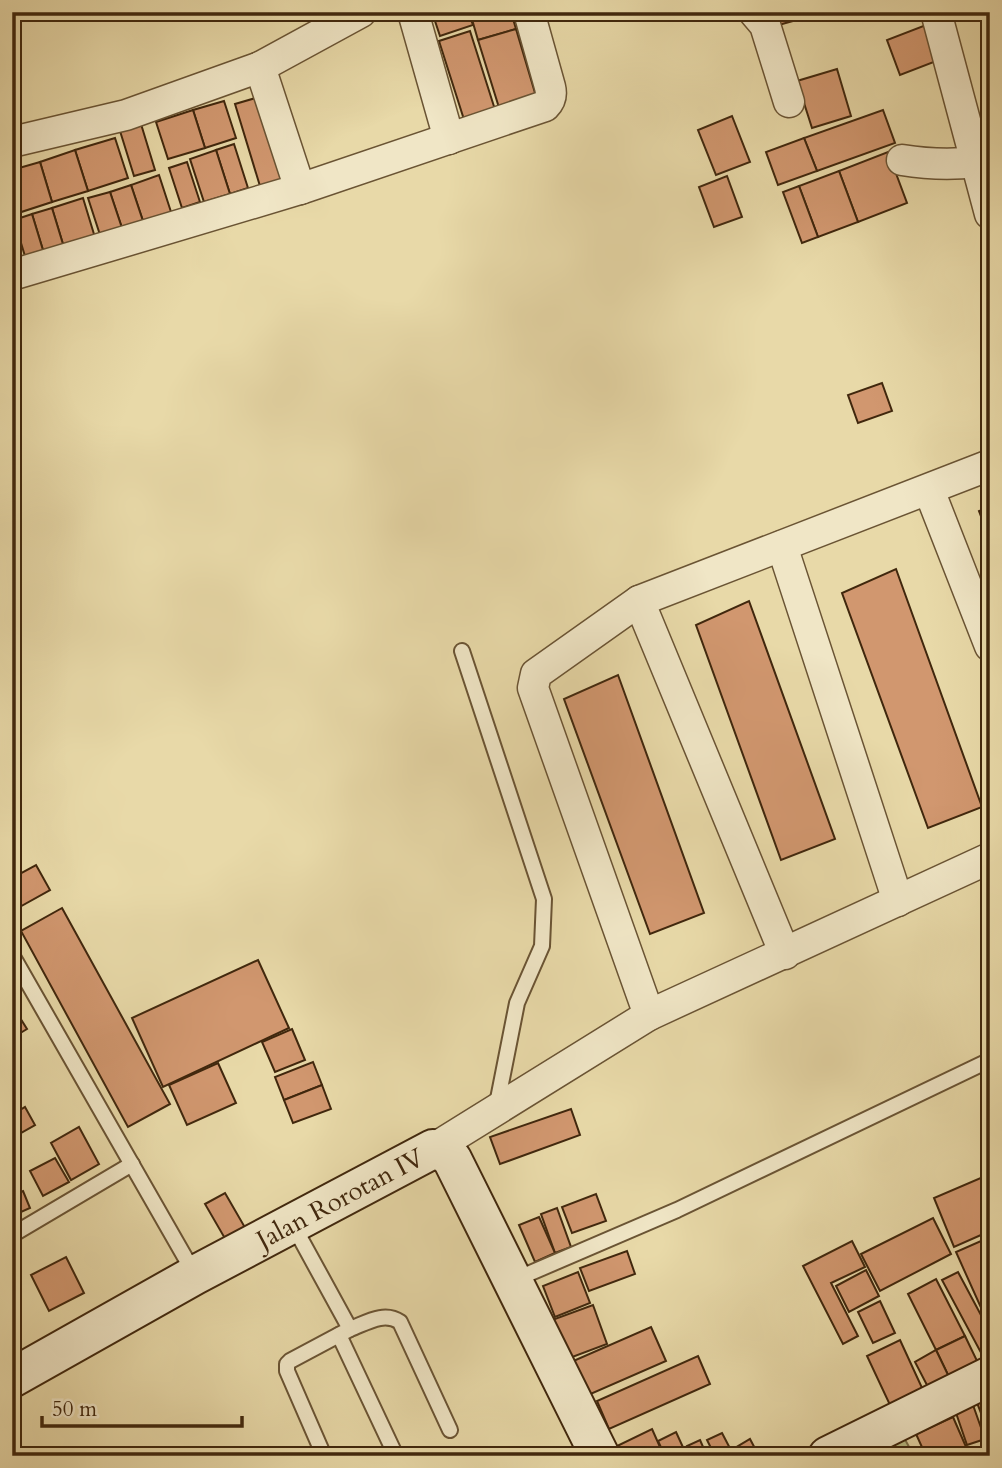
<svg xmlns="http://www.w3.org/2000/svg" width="1002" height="1468" font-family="Cardo,serif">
<rect width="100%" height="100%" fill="#e8d9a8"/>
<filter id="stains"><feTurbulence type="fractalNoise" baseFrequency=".00286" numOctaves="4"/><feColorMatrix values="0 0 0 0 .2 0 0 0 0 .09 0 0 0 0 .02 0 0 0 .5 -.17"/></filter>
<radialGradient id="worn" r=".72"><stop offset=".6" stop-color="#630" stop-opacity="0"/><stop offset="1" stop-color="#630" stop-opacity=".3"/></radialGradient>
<path fill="#babe85" stroke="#7d7249" stroke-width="2" d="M 896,1423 L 914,1456 L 841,1456 Z"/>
<g fill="#d1976f" stroke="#40270d" stroke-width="2">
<path d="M 432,12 L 468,12 L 473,25 L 440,36 Z"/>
<path d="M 482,12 L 511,12 L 516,29 L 478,40 L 471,16 Z"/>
<path d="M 772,12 L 822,12 L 822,13 L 775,26 Z"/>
<path d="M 926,25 L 939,60 L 900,75 L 887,40 Z"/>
<path d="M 516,29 L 538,103 L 501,114 L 478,40 Z"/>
<path d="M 470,31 L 498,119 L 467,129 L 439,41 Z"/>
<path d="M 837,69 L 851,116 L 812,128 L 797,81 Z"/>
<path d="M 259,97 L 287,188 L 263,196 L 235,104 Z"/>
<path d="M 224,101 L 236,138 L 205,148 L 193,110 Z"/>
<path d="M 193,110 L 205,148 L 168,159 L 156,122 Z"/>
<path d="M 883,110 L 895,143 L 817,171 L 804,138 Z"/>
<path d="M 732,116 L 750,162 L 716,175 L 698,130 Z"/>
<path d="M 141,124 L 155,170 L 134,176 L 120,131 Z"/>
<path d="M 115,138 L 128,178 L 88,191 L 75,150 Z"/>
<path d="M 804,138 L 817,171 L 778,185 L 766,152 Z"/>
<path d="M 234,144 L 248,188 L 230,194 L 216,150 Z"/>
<path d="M 75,150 L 88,191 L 52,202 L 40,162 Z"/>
<path d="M 216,150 L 230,194 L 204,202 L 190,159 Z"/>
<path d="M 888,152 L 907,203 L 858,222 L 839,171 Z"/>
<path d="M 40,162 L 52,202 L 12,215 L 12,170 Z"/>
<path d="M 187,162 L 200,202 L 182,208 L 169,168 Z"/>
<path d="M 839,171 L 858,222 L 818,237 L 799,186 Z"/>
<path d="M 159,175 L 173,218 L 145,227 L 131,185 Z"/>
<path d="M 727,176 L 742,217 L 714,227 L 699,187 Z"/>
<path d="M 131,185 L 145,227 L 124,234 L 110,192 Z"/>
<path d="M 799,186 L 818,237 L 802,243 L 783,192 Z"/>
<path d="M 110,192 L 124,234 L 102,241 L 88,198 Z"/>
<path d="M 83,198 L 97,244 L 66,254 L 52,208 Z"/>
<path d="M 52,208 L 66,254 L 46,260 L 32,214 Z"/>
<path d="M 32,214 L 46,260 L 28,266 L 14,220 Z"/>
<path d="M 882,383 L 892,411 L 858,423 L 848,395 Z"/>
<path d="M 990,507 L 990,540 L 979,511 Z"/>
<path d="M 896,569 L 982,807 L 928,828 L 842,593 Z"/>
<path d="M 749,601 L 835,839 L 781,860 L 696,625 Z"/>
<path d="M 618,675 L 704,913 L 650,934 L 564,699 Z"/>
<path d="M 36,865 L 50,890 L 16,909 L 12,903 L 12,878 Z"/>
<path d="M 62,908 L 170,1104 L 128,1127 L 21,931 Z"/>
<path d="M 258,960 L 289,1028 L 163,1087 L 132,1018 Z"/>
<path d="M 12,1005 L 27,1029 L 12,1038 Z"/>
<path d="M 292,1029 L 305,1060 L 275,1072 L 262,1042 Z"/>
<path d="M 313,1062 L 322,1085 L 284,1100 L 275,1077 Z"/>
<path d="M 218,1063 L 236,1103 L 187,1125 L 169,1085 Z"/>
<path d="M 322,1085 L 331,1109 L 293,1123 L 284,1100 Z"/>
<path d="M 25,1107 L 35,1125 L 12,1138 L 12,1115 Z"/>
<path d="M 571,1109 L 580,1135 L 500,1164 L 490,1137 Z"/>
<path d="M 79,1127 L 99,1164 L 71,1180 L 51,1143 Z"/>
<path d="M 55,1158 L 69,1182 L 43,1196 L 30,1171 Z"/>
<path d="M 990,1174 L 990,1231 L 954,1247 L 934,1198 Z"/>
<path d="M 23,1191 L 30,1208 L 12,1216 L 12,1196 Z"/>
<path d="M 225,1193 L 247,1231 L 227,1242 L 205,1204 Z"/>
<path d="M 596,1194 L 606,1221 L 572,1233 L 562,1207 Z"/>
<path d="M 557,1208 L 571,1247 L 555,1253 L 541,1214 Z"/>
<path d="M 539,1217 L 555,1253 L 535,1262 L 519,1225 Z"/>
<path d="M 933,1218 L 951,1254 L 880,1291 L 861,1254 Z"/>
<path d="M 990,1237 L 990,1320 L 987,1321 L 956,1252 Z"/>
<path d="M 852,1241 L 865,1267 L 831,1283 L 858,1336 L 843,1344 L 803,1266 Z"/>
<path d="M 627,1251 L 635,1274 L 589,1291 L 580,1268 Z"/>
<path d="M 66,1257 L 84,1293 L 49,1311 L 31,1275 Z"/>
<path d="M 866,1270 L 879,1296 L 849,1312 L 836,1286 Z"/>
<path d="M 578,1272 L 590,1303 L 555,1317 L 543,1286 Z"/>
<path d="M 958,1272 L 990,1332 L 990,1360 L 986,1362 L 942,1280 Z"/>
<path d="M 936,1279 L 965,1336 L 936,1350 L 908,1294 Z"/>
<path d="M 880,1301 L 895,1333 L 873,1343 L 858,1312 Z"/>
<path d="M 593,1305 L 607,1344 L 567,1359 L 552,1320 Z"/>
<path d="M 651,1327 L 666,1361 L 586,1396 L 571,1362 Z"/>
<path d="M 965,1336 L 979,1365 L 950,1379 L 936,1350 Z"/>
<path d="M 900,1340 L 923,1390 L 890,1405 L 867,1356 Z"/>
<path d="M 936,1350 L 950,1379 L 929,1389 L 915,1362 Z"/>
<path d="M 698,1356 L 710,1384 L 609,1429 L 597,1401 Z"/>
<path d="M 990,1395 L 990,1419 L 984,1421 L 976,1400 Z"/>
<path d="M 973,1405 L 985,1439 L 967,1445 L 955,1410 Z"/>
<path d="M 953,1417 L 970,1456 L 926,1456 L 916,1434 Z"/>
<path d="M 990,1419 L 990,1437 L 984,1421 Z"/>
<path d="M 652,1429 L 664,1456 L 619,1456 L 615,1447 Z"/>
<path d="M 676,1432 L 687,1456 L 665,1456 L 658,1441 Z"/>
<path d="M 722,1433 L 734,1456 L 715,1456 L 707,1440 Z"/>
<path d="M 750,1439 L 759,1456 L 739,1456 L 735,1448 Z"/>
<path d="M 700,1440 L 707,1456 L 691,1456 L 687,1446 Z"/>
</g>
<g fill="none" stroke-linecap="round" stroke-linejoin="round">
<g stroke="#6a5434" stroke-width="18">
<g id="lane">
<path d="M 462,651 L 544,899 L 542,946 L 517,1003 L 496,1109"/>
<path d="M 12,955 L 194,1273"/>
<path d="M 293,1225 L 350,1329 L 290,1361 L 287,1364 L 287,1371 L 324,1456"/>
<path d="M 12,1235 L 132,1164"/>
<path d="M 514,1280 L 677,1210 L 990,1060"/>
<path d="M 350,1329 C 366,1323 384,1311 400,1322 L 450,1430"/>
<path d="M 339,1335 L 396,1456"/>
</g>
</g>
<g stroke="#6a5434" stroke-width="33">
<g id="street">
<path d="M 413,12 L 449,139"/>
<path d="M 754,12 L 765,25 L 789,102"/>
<path d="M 936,12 L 990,214"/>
<path d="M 12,142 L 126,115 L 260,67 L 361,12"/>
<path d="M 902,160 C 927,164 951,165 976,162"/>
<path d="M 300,189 L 545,106 C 551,100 552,95 550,87 L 529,12"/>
<path d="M 12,275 L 300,189 L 260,67"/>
<path d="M 929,490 L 990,646"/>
<path d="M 782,546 L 898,901"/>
<path d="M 639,601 L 785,954"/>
<path d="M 649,1015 L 533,688 L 536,674 L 639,601 L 990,465"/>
<path d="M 433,1149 L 649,1015 L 990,858"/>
</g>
</g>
<g stroke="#40270d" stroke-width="42">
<g id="secondary">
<path id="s1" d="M 12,1378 L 195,1275 L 433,1149 L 444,1152 L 452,1159 L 600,1456"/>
<path d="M 828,1456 L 990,1376"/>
</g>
</g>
<use href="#lane" stroke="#f0e6c6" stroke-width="14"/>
<use href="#street" stroke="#f0e6c6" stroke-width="30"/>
<use href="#secondary" stroke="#f0e6c6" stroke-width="38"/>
</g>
<g text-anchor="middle" stroke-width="5" stroke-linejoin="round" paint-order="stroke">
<g font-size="26" fill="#40270d" stroke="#f0e6c6">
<text dy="9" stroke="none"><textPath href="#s1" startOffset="374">Jalan Rorotan IV</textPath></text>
</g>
</g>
<rect width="1002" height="1468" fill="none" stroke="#e8d9a8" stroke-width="42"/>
<rect x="14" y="14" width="974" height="1440" fill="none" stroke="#40270d" stroke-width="3.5"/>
<rect x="21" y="21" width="960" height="1426" fill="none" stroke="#40270d" stroke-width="2"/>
<path d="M42 1416v10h200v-10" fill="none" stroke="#40270d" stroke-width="3.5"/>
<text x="52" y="1416" font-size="21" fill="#40270d" stroke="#f0e6c6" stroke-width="5" paint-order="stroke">50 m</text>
<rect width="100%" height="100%" filter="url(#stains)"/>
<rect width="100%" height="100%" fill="url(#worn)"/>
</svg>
